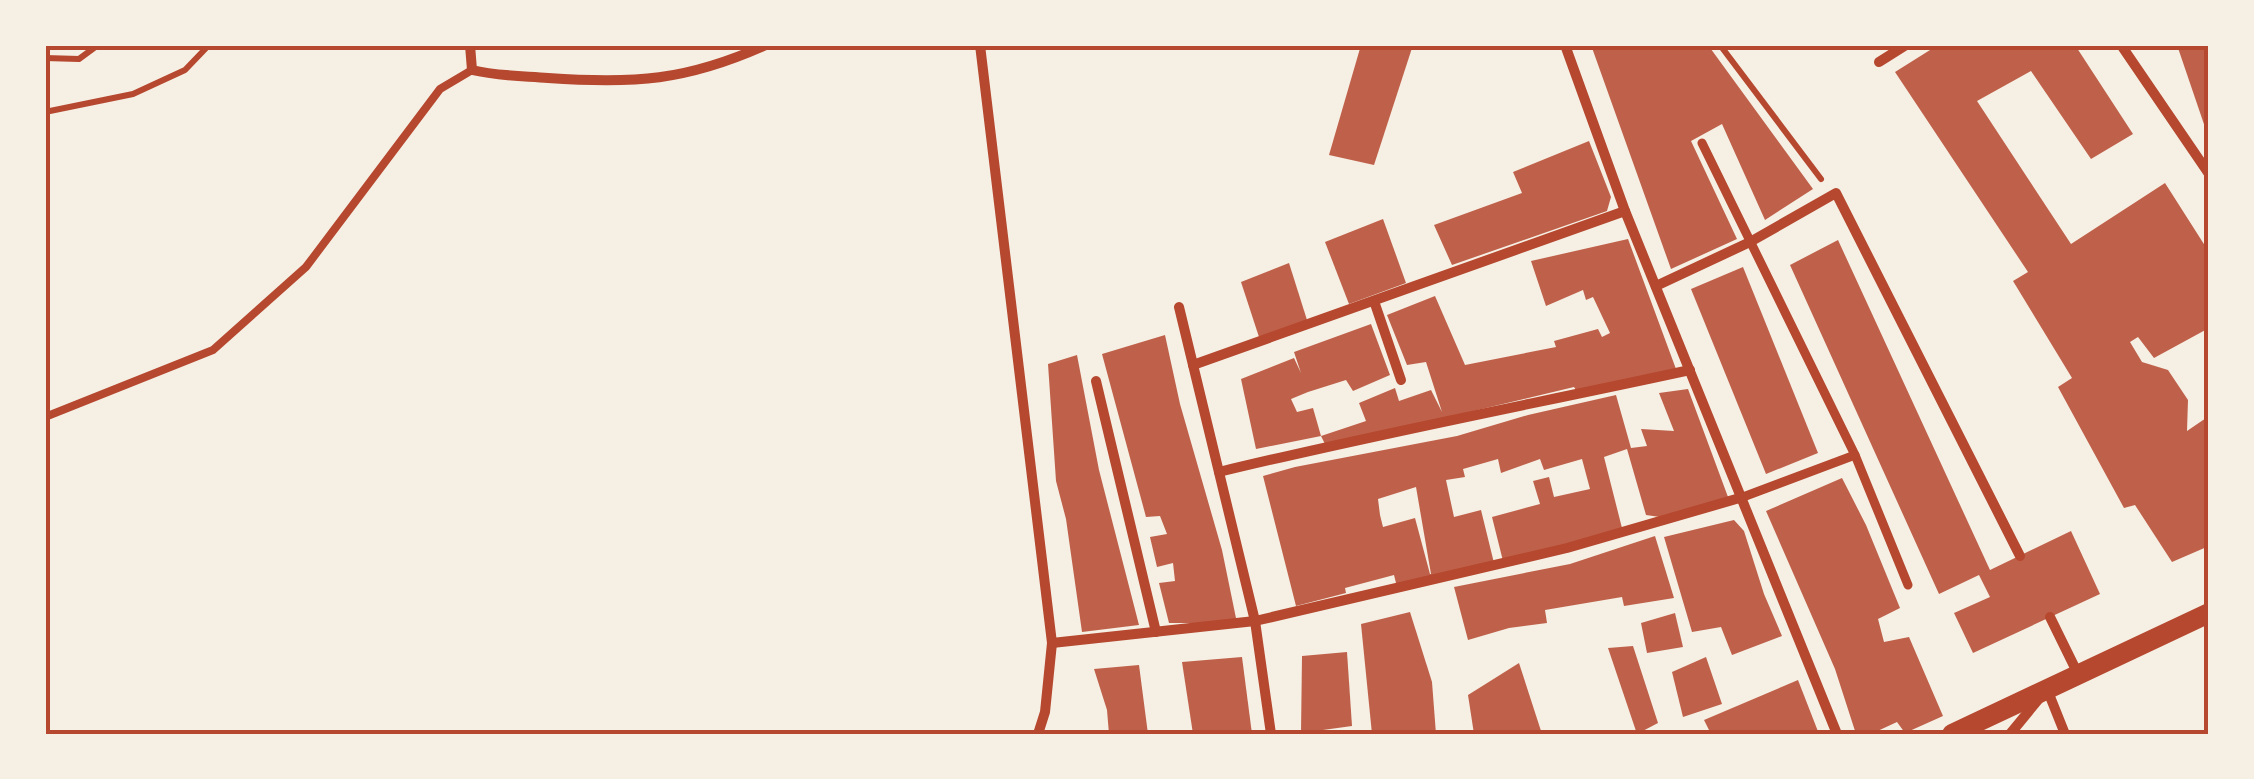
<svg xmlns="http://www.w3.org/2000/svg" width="2254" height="779" font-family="'PT Serif',serif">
<rect width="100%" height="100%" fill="#f6efe4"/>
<g fill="#bf614a" fill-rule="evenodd">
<path d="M 1361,45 L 1412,48 L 1374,165 L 1329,155 Z"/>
<path d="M 1591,45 L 1708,45 L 1813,189 L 1765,220 L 1722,124 L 1691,141 L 1737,239 L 1671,269 Z"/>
<path d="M 1938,45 L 2075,45 L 2133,134 L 2091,159 L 2031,71 L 1977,101 L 2071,244 L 2165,183 L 2209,252 L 2209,328 L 2154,358 L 2138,337 L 2130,342 L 2142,362 L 2168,370 L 2188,400 L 2187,431 L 2209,416 L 2209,546 L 2172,562 L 2135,505 L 2124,508 L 2058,387 L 2072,378 L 2013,281 L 2028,272 L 1895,72 Z"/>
<path d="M 2177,45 L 2209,45 L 2209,136 L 2208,136 Z"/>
<path d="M 1589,141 L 1611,197 L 1607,211 L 1452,265 L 1434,225 L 1522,193 L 1513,172 Z"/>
<path d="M 1383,219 L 1406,283 L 1349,304 L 1325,242 Z"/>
<path d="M 1628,239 L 1676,369 L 1576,390 L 1574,387 L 1326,446 L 1321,436 L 1256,449 L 1241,379 L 1294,358 L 1301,373 L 1294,352 L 1371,324 L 1390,375 L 1353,391 L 1346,380 L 1308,392 L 1291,399 L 1297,412 L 1313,408 L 1321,436 L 1366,421 L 1359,403 L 1395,388 L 1399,401 L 1431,390 L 1442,412 L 1426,362 L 1407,365 L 1387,315 L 1435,296 L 1465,365 L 1556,347 L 1554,341 L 1598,329 L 1602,337 L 1610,333 L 1593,297 L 1586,300 L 1583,290 L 1546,306 L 1531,261 Z"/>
<path d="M 1838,240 L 1990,570 L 2071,531 L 2100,594 L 1973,653 L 1954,613 L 1990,597 L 1979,575 L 1939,594 L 1790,265 Z"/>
<path d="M 1289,263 L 1307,320 L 1259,337 L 1241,282 Z"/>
<path d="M 1743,267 L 1818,453 L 1766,474 L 1691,289 Z"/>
<path d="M 1165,335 L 1180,404 L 1222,550 L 1237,623 L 1169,623 L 1159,583 L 1175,581 L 1173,563 L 1157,567 L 1150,537 L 1167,534 L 1160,516 L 1146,517 L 1102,354 Z"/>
<path d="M 1077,355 L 1099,470 L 1139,625 L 1082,632 L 1066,519 L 1056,481 L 1048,364 Z"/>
<path d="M 1688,389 L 1728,497 L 1660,517 L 1646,515 L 1627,449 L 1604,457 L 1623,532 L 1503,561 L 1492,517 L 1540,504 L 1533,481 L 1549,477 L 1554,497 L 1590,489 L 1582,459 L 1544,470 L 1540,459 L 1501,473 L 1498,459 L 1463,469 L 1465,477 L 1446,480 L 1454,517 L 1481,510 L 1494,563 L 1397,587 L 1394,575 L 1345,588 L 1346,593 L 1296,606 L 1263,476 L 1295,467 L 1457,436 L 1528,415 L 1616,395 L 1631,448 L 1647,446 L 1641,429 L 1674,431 L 1659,393 ZM 1416,487 L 1431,574 L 1430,574 L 1415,518 L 1383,527 L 1380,515 L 1378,499 Z"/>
<path d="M 1842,478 L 1866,525 L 1900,608 L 1878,619 L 1884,642 L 1909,637 L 1943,716 L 1905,733 L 1897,722 L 1871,734 L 1856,734 L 1835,669 L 1766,511 Z"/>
<path d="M 1734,520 L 1744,531 L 1764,594 L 1782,636 L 1732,655 L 1721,627 L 1692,632 L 1664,537 Z"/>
<path d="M 1655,536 L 1674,598 L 1624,606 L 1622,597 L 1545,610 L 1547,623 L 1509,628 L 1468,640 L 1454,587 L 1570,564 Z"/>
<path d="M 1410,612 L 1432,682 L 1436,734 L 1372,734 L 1361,624 Z"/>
<path d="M 1675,613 L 1683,647 L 1647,653 L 1641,623 Z"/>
<path d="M 1633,646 L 1658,723 L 1637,734 L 1608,648 Z"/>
<path d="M 1347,652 L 1352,726 L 1301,733 L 1302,656 Z"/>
<path d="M 1242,657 L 1252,734 L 1193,734 L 1182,662 Z"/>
<path d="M 1706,657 L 1722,704 L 1683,717 L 1672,672 Z"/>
<path d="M 1519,663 L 1542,734 L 1474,734 L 1468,695 Z"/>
<path d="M 1139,665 L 1148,734 L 1109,734 L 1107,710 L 1094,669 Z"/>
<path d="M 1798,680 L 1819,734 L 1711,734 L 1704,720 Z"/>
</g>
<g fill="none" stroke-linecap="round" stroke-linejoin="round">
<g stroke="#b5482f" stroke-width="6">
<path d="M 1720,45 L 1821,179"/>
<path d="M 45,58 L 79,59 L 98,45"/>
<path d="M 45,112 L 133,94 L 185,70 L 209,45"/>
</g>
<path stroke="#b5482f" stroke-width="8" d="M 45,417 L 213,350 L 306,267 L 440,89 L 472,70"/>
<g stroke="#b5482f" stroke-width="9">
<path d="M 1702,143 L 1855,455 L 1908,585"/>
<path d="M 1743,497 L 1855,455"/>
</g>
<g stroke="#b5482f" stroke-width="10">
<path d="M 470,45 L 472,70 C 497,76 523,76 548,78 C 634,84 686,81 766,45"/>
<path d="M 980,45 L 1052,643 L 1045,712 L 1038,734"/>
<path d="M 1565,45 L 1625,211 L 1837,734"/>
<path d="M 2121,45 L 2209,174"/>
<path d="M 1879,62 L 1906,45"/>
<path d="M 1656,286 L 1750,242 L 1836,193 L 2020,556"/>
<path d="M 1374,301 L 1401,380"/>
<path d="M 1179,307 L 1255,621 L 1271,734"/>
<path d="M 1193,365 L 1625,211"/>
<path d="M 1096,381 L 1156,632"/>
<path d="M 1219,472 C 1375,434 1533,404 1690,370"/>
<path d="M 2050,617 L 2078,674"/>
<path d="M 1052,643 L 1255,621 L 1567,548 L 1743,497"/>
<path d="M 2010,734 L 2047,689 L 2065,734"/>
</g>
<path stroke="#b5482f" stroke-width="20" d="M 1952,734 L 2209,613"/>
</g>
<rect width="2254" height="779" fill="none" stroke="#f6efe4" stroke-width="95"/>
<rect x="48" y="48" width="2158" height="684" fill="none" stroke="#b5482f" stroke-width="4"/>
</svg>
